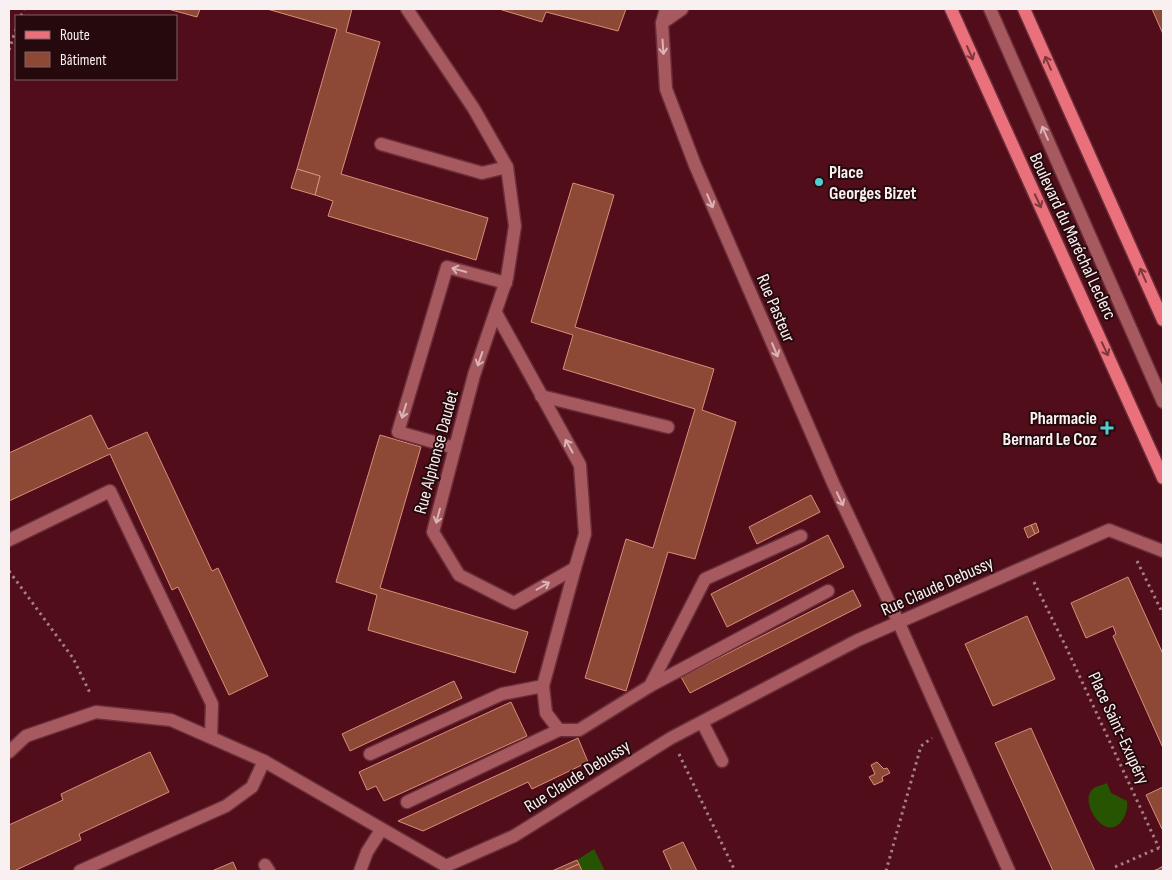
<svg xmlns="http://www.w3.org/2000/svg" width="1172" height="880" font-family="'Sofia Sans Condensed',sans-serif">
<rect width="100%" height="100%" fill="#510e1a"/>
<g fill="#265400">
<path d="M 1107,783 L 1111,793 L 1127,801 C 1129,815 1117,837 1100,823 C 1092,816 1083,797 1093,789 C 1096,786 1103,785 1107,783 Z"/>
<path d="M 594,849 L 605,871 L 582,871 L 577,860 Z"/>
</g>
<g fill="#8d4836" stroke="#da8e7a">
<path d="M 168,9 L 200,9 L 197,17 Z"/>
<path d="M 267,9 L 352,9 L 346,32 L 380,42 L 341,174 L 488,218 L 476,260 L 328,216 L 333,201 L 315,195 L 320,176 L 297,169 L 337,29 Z"/>
<path d="M 499,9 L 626,9 L 618,31 L 546,12 L 542,22 Z"/>
<path d="M 1152,9 L 1163,9 L 1163,34 Z"/>
<path d="M 297,169 L 320,176 L 315,195 L 291,188 Z"/>
<path d="M 573,183 L 614,195 L 575,327 L 714,369 L 702,410 L 736,422 L 695,559 L 668,552 L 626,691 L 585,678 L 626,539 L 653,548 L 695,409 L 563,369 L 573,335 L 531,322 Z"/>
<path d="M 91,415 L 108,449 L 147,432 L 212,571 L 218,568 L 268,676 L 229,695 L 178,587 L 172,590 L 110,454 L 9,501 L 9,453 Z"/>
<path d="M 380,435 L 421,447 L 380,588 L 528,632 L 515,673 L 368,630 L 377,595 L 336,582 Z"/>
<path d="M 811,495 L 820,512 L 757,544 L 749,527 Z"/>
<path d="M 1036,523 L 1039,532 L 1035,534 L 1031,525 Z"/>
<path d="M 1031,525 L 1035,534 L 1028,538 L 1024,528 Z"/>
<path d="M 828,535 L 844,567 L 727,627 L 711,594 Z"/>
<path d="M 1128,577 L 1163,654 L 1163,748 L 1113,636 L 1116,634 L 1113,626 L 1086,638 L 1071,603 Z"/>
<path d="M 853,590 L 861,606 L 690,693 L 681,677 Z"/>
<path d="M 1027,616 L 1055,679 L 993,706 L 965,644 Z"/>
<path d="M 454,681 L 462,698 L 350,751 L 342,734 Z"/>
<path d="M 511,702 L 527,736 L 384,801 L 376,786 L 367,790 L 359,772 Z"/>
<path d="M 1031,728 L 1095,871 L 1053,871 L 995,743 Z"/>
<path d="M 578,738 L 588,762 L 532,789 L 528,782 L 423,831 L 398,821 Z"/>
<path d="M 150,752 L 169,792 L 79,834 L 81,840 L 14,871 L 9,871 L 9,825 L 63,800 L 61,794 Z"/>
<path d="M 877,762 L 884,769 L 887,768 L 890,773 L 882,777 L 883,781 L 874,785 L 869,777 L 875,774 L 871,765 Z"/>
<path d="M 1163,787 L 1163,829 L 1162,829 L 1146,795 Z"/>
<path d="M 683,842 L 697,871 L 672,871 L 663,851 Z"/>
<path d="M 577,860 L 579,864 L 563,871 L 552,871 Z"/>
<path d="M 233,862 L 237,871 L 212,871 Z"/>
<path d="M 579,864 L 582,871 L 563,871 Z"/>
<path d="M 1163,866 L 1163,871 L 1153,871 L 1158,869 Z"/>
</g>
<g fill="none" stroke-linecap="round" stroke-linejoin="round">
<g stroke="#692e38" stroke-width="15">
<g id="service">
<path d="M 990,9 L 1163,402"/>
<path d="M 662,23 L 666,9"/>
<path d="M 381,144 L 482,173 L 507,167"/>
<path d="M 455,448 L 398,432 L 447,267 L 506,283"/>
<path d="M 9,540 L 110,491 L 212,704 L 211,737"/>
<path d="M 702,722 L 722,761"/>
<path d="M 265,865 L 269,871"/>
<path d="M 80,871 L 226,806 L 252,787 L 264,761"/>
<path d="M 360,871 L 367,852 L 381,830"/>
</g>
</g>
<g stroke="#692e38" stroke-width="15">
<g id="minor">
<path d="M 407,9 L 474,109 L 507,167 L 515,226 L 507,278 L 474,375 L 433,532 L 459,575 L 514,603 L 575,568 L 585,534 L 580,465 L 496,313"/>
<path d="M 682,9 L 662,23 L 666,89 L 695,165 L 833,483 L 898,621 L 1009,871"/>
<path d="M 541,396 L 668,427"/>
<path d="M 575,568 L 543,686 L 546,713 L 559,730 L 579,730 L 650,686 L 828,591"/>
<path d="M 650,686 L 705,579 L 801,536"/>
<path d="M 9,752 L 26,736 L 96,712 L 171,720 L 264,761 L 446,866 L 514,836 L 671,738 L 858,640 L 1109,530 L 1163,551"/>
<path d="M 370,754 L 502,694 L 543,686"/>
<path d="M 407,802 L 559,730"/>
</g>
</g>
<g stroke="#692e38" stroke-width="15">
<g id="secondary">
<path d="M 951,9 L 1163,478"/>
<path d="M 1024,9 L 1163,320"/>
</g>
</g>
<g stroke="#a57e85" stroke-width="3" stroke-dasharray="2.5 4" stroke-linecap="butt">
<path d="M 21,16 L 24,9"/>
<path d="M 9,50 L 16,29"/>
<path d="M 1137,561 L 1163,614"/>
<path d="M 9,571 L 73,658 L 91,695"/>
<path d="M 1034,582 L 1066,647 L 1159,848"/>
<path d="M 679,754 L 735,871"/>
<path d="M 1115,867 L 1163,846"/>
<path d="M 886,871 L 921,746 L 932,738"/>
</g>
<use href="#service" stroke="#a65a60" stroke-width="12"/>
<use href="#minor" stroke="#a65a60" stroke-width="12"/>
<use href="#secondary" stroke="#ea717c" stroke-width="12"/>
</g>
<defs><path id="oneway-shaft" d="M-6 0H5M1.5-3L5.5 0L1.5 3" fill="none" stroke-width="1.6" stroke-linecap="round" stroke-linejoin="round" transform="scale(1.25)"/></defs>
<g stroke="#d8b4b7">
<use href="#oneway-shaft" transform="translate(663 47) rotate(86)"/>
<use href="#oneway-shaft" transform="translate(1045 133) rotate(-114)"/>
<use href="#oneway-shaft" transform="translate(710 201) rotate(67)"/>
<use href="#oneway-shaft" transform="translate(459 270) rotate(-165)"/>
<use href="#oneway-shaft" transform="translate(775 350) rotate(67)"/>
<use href="#oneway-shaft" transform="translate(480 359) rotate(109)"/>
<use href="#oneway-shaft" transform="translate(404 411) rotate(107)"/>
<use href="#oneway-shaft" transform="translate(569 446) rotate(-119)"/>
<use href="#oneway-shaft" transform="translate(840 499) rotate(65)"/>
<use href="#oneway-shaft" transform="translate(438 516) rotate(105)"/>
<use href="#oneway-shaft" transform="translate(543 586) rotate(-30)"/>
</g>
<g stroke="#7e383e">
<use href="#oneway-shaft" transform="translate(970 53) rotate(66)"/>
<use href="#oneway-shaft" transform="translate(1048 63) rotate(-114)"/>
<use href="#oneway-shaft" transform="translate(1038 201) rotate(65)"/>
<use href="#oneway-shaft" transform="translate(1143 275) rotate(-114)"/>
<use href="#oneway-shaft" transform="translate(1105 349) rotate(65)"/>
</g>
<g fill="#52cdce" stroke="#26090c" stroke-width="2">
<circle cx="819" cy="182" r="5"/>
<path d="M1104.5 420.5h5v5h5v5h-5v5h-5v-5h-5v-5h5z"/>
</g>
<g text-anchor="middle" stroke-width="4" stroke-linejoin="round" paint-order="stroke">
<g font-size="18" font-weight="bold" fill="#f9f0f1" stroke="#26090c" text-anchor="start">
<text x="829" y="178">Place<tspan x="829" dy="21">Georges Bizet</tspan></text>
<text x="1097" y="424" text-anchor="end">Pharmacie<tspan x="1097" dy="21">Bernard Le Coz</tspan></text>
</g>
<g font-size="18" fill="#f9f0f1" stroke="#26090c">
<text transform="translate(1073 236) rotate(65)" y="6">Boulevard du Maréchal Leclerc</text>
<text transform="translate(776 308) rotate(67)" y="6">Rue Pasteur</text>
<text transform="translate(436 452) rotate(-75)" y="6">Rue Alphonse Daudet</text>
<text transform="translate(937 586) rotate(-24)" y="6">Rue Claude Debussy</text>
<text transform="translate(1119 728) rotate(65)" y="6">Place Saint-Exupéry</text>
<text transform="translate(577 776) rotate(-32)" y="6">Rue Claude Debussy</text>
</g>
</g>
<rect width="1172" height="880" fill="none" stroke="#f9f0f1" stroke-width="20"/>
<rect x="15" y="15" width="162" height="65" fill="#26090c" stroke="#7a6568"/>
<rect x="25" y="31" width="25" height="8" fill="#ea717c" stroke="#7a6568"/>
<text x="60" y="40" font-size="15" fill="#f9f0f1">Route</text>
<rect x="25" y="52" width="25" height="15" fill="#8d4836" stroke="#7a6568"/>
<text x="60" y="65" font-size="15" fill="#f9f0f1">Bâtiment</text>
</svg>
